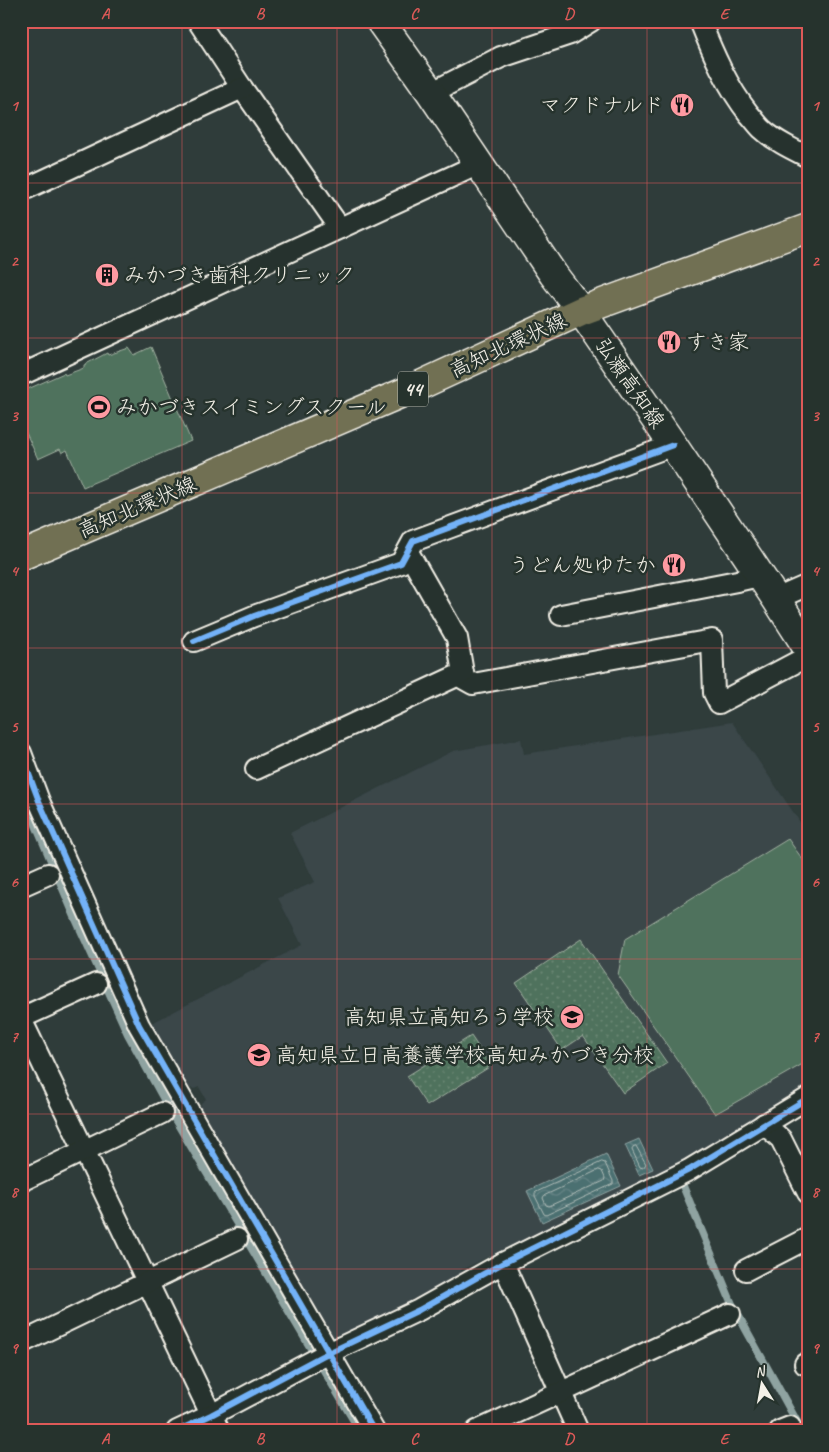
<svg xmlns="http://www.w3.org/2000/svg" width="829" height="1452" font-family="Caveat,'Klee One',sans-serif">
<defs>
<pattern id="grass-dots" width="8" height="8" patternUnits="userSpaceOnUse" patternTransform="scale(1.25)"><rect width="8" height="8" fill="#50725d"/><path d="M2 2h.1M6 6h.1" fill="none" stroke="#6a8774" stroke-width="1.8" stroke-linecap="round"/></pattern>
<pattern id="water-waves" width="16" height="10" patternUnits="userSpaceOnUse" patternTransform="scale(1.25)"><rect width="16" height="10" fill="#4b6f71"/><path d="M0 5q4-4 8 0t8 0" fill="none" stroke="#668485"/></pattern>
</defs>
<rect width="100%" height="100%" fill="#2f3c3a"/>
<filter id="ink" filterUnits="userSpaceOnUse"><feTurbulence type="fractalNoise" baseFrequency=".02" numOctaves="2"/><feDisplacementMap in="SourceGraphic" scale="10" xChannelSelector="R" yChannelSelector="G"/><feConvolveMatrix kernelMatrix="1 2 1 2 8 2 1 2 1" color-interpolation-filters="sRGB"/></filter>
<g filter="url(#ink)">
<path fill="#3a4649" d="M 732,722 L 808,834 L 808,1089 L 676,1168 L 675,1166 L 461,1270 L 462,1273 L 331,1343 L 199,1114 L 201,1103 L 206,1099 L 199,1087 L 194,1089 L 182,1086 L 148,1025 L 302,945 L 278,898 L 315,882 L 290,833 L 453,751 L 521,739 L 524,754 Z"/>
<g fill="url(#grass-dots)" stroke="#a2b2a2">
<path d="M 581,939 L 667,1063 L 623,1093 L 583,1036 L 562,1050 L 516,983 Z"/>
<path d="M 471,1036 L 491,1066 L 427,1106 L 407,1076 Z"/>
</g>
<g fill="#50725d" stroke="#a2b2a2">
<path d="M 151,347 L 191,441 L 83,487 L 67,450 L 62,453 L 60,449 L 38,459 L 21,422 L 21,392 L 64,373 L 65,375 L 84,368 L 84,365 L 107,353 L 108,355 L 129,348 L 134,355 Z"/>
<path d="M 788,839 L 808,867 L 808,1061 L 715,1114 L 618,975 L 625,939 Z"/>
</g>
<g fill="url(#water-waves)" stroke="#8fa3a1">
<path d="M 639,1139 L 653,1169 L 639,1175 L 625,1145 Z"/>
<path d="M 606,1154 L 621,1186 L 542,1222 L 527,1191 Z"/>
</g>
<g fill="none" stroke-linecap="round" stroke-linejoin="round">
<g stroke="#b0bdb8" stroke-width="1">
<path d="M 636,1146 L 646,1164 L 643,1168 L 640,1167 L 632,1150 L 633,1147 Z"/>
<path d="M 602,1162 L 605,1163 L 613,1181 L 613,1184 L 546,1215 L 544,1214 L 535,1196 L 535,1193 Z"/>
<path d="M 599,1170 L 602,1171 L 605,1178 L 604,1181 L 549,1206 L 546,1205 L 543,1198 L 544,1196 Z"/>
</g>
<g stroke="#8fa3a1" stroke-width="8">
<path d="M 21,790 L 75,917 L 128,1034 L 176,1121 L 360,1431"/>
<path d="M 683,1186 L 732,1304 L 802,1431"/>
</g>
<g stroke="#f4f1e8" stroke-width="24">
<g id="minor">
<path d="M 198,21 L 242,88 L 340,228"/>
<path d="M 700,21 C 713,54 727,86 749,114 C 753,118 757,124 762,129 C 775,141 792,149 808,157"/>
<path d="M 431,93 L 501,57 L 570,34 L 591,21"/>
<path d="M 21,191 L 242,88"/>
<path d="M 21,375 L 479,164"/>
<path d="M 776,599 L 808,585"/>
<path d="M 561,615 L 737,581 L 759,576"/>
<path d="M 194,641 L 254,616 L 401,563 L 413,541 L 673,445"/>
<path d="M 463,673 L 464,679 L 473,684 L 712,640 L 714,693 L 719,703 L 808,656"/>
<path d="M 21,753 L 39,801 L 139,1025 L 374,1431"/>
<path d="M 256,769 L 463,673 L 457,638 L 408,552"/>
<path d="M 21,886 L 48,874"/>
<path d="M 21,1018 L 96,984"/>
<path d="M 21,1019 L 219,1431"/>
<path d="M 764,1124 L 781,1139 L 808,1193"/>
<path d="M 21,1181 L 162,1113"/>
<path d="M 503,1263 L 578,1431"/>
<path d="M 746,1270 L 808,1238"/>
<path d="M 21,1343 L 237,1239"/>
<path d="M 805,1364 L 808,1363"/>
<path d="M 177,1431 L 211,1415 L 322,1356 L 419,1310 L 503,1263 L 689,1170 L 808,1098"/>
<path d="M 477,1431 L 730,1314"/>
<path d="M 780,1431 L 790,1427"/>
</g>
</g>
<g stroke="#f4f1e8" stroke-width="31">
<path id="secondary" d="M 380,21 L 431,93 L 553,274 L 581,311 L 673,445 L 776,599 L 808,649"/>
</g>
<g stroke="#f4f1e8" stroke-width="31">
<path id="primary" d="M 21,556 L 414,388 L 581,311 L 808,228"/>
</g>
<use href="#minor" stroke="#26332d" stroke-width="20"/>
<use href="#secondary" stroke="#26332d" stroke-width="28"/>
<use href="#primary" stroke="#716f52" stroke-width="28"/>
<g stroke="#26332d" stroke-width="9">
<g id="cycleway">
<path d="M 194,641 L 254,616 L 401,563 L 413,541 L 673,445"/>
<path d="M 21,753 L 39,801 L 139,1025 L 374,1431"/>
<path d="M 177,1431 L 211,1415 L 322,1356 L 419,1310 L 503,1263 L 689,1170 L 808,1098"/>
</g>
</g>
<use href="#cycleway" stroke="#73b2f8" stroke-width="6"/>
</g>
</g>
<path fill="none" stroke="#de5a58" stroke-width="1" stroke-opacity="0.55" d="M 182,21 L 182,1431M 337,21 L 337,1431M 492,21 L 492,1431M 647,21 L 647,1431M 21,183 L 808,183M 21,338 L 808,338M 21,493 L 808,493M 21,648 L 808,648M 21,804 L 808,804M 21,959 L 808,959M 21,1114 L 808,1114M 21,1269 L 808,1269"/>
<defs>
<g id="restaurant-disc" transform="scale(1.25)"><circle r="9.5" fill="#ff9aa2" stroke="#26332d"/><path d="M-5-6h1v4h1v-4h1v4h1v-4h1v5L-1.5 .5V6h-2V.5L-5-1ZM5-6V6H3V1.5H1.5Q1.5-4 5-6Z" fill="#111"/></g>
<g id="building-disc" transform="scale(1.25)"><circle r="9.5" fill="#ff9aa2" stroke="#26332d"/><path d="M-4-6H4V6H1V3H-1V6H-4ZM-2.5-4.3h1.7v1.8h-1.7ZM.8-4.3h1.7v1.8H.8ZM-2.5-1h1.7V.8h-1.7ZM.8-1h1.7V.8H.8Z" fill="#111"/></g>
<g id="stadium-disc" transform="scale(1.25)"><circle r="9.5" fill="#ff9aa2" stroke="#26332d"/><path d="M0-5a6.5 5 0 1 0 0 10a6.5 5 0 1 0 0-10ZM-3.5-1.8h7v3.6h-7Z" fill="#111"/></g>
<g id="school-disc" transform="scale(1.25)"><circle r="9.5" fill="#ff9aa2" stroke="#26332d"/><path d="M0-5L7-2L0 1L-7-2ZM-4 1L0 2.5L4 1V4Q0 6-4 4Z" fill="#111"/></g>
</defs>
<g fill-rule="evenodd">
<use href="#restaurant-disc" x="682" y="105"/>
<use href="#building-disc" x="107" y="275"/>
<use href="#restaurant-disc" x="669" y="342"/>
<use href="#stadium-disc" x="99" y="407"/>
<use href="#restaurant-disc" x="674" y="565"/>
<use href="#school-disc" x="572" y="1017"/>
<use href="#school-disc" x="259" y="1055"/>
</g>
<g text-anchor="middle" stroke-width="5" stroke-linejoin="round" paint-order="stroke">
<rect fill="#26332d" stroke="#b6b8b0" stroke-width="1" x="398" y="371.5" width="30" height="35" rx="4"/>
<g font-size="20" font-weight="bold" fill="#f4f1e8">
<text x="413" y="396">44</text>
</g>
<g font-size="21" fill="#f4f1e8" stroke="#26332d" text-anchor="start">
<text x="664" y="112" text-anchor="end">マクドナルド</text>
<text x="124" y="282">みかづき歯科クリニック</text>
<text x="686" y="349">すき家</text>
<text x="116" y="414">みかづきスイミングスクール</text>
<text x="656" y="572" text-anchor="end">うどん処ゆたか</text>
<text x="554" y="1024" text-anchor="end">高知県立高知ろう学校</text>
<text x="276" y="1062">高知県立日高養護学校高知みかづき分校</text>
</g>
<g font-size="21" fill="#f4f1e8" stroke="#26332d">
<text transform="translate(508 345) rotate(-25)" y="7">高知北環状線</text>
<text transform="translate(630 383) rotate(55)" y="7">弘瀬高知線</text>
<text transform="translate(137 507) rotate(-23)" y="7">高知北環状線</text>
</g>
</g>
<rect width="829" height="1452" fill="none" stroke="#26332d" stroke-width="55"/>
<g transform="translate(762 1384) rotate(349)" stroke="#26332d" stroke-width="4" paint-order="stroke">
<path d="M0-4L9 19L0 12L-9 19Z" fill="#f4f1e8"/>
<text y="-8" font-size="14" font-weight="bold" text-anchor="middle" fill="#f4f1e8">N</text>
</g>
<rect x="28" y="28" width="774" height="1396" fill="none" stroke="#de5a58" stroke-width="2"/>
<g font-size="16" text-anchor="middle" font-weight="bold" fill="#de5a58">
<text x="105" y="19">A</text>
<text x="260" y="19">B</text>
<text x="414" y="19">C</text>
<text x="569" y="19">D</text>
<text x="724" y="19">E</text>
<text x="14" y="111">1</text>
<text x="815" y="111">1</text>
<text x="14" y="266">2</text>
<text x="815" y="266">2</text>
<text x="14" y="421">3</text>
<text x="815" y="421">3</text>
<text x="14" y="576">4</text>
<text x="815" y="576">4</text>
<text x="14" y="732">5</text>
<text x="815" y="732">5</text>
<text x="14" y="887">6</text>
<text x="815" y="887">6</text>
<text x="14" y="1042">7</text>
<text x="815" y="1042">7</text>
<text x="14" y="1197">8</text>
<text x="815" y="1197">8</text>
<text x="14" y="1353">9</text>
<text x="815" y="1353">9</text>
<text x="105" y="1444">A</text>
<text x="260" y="1444">B</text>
<text x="414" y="1444">C</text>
<text x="569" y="1444">D</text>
<text x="724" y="1444">E</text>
</g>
</svg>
